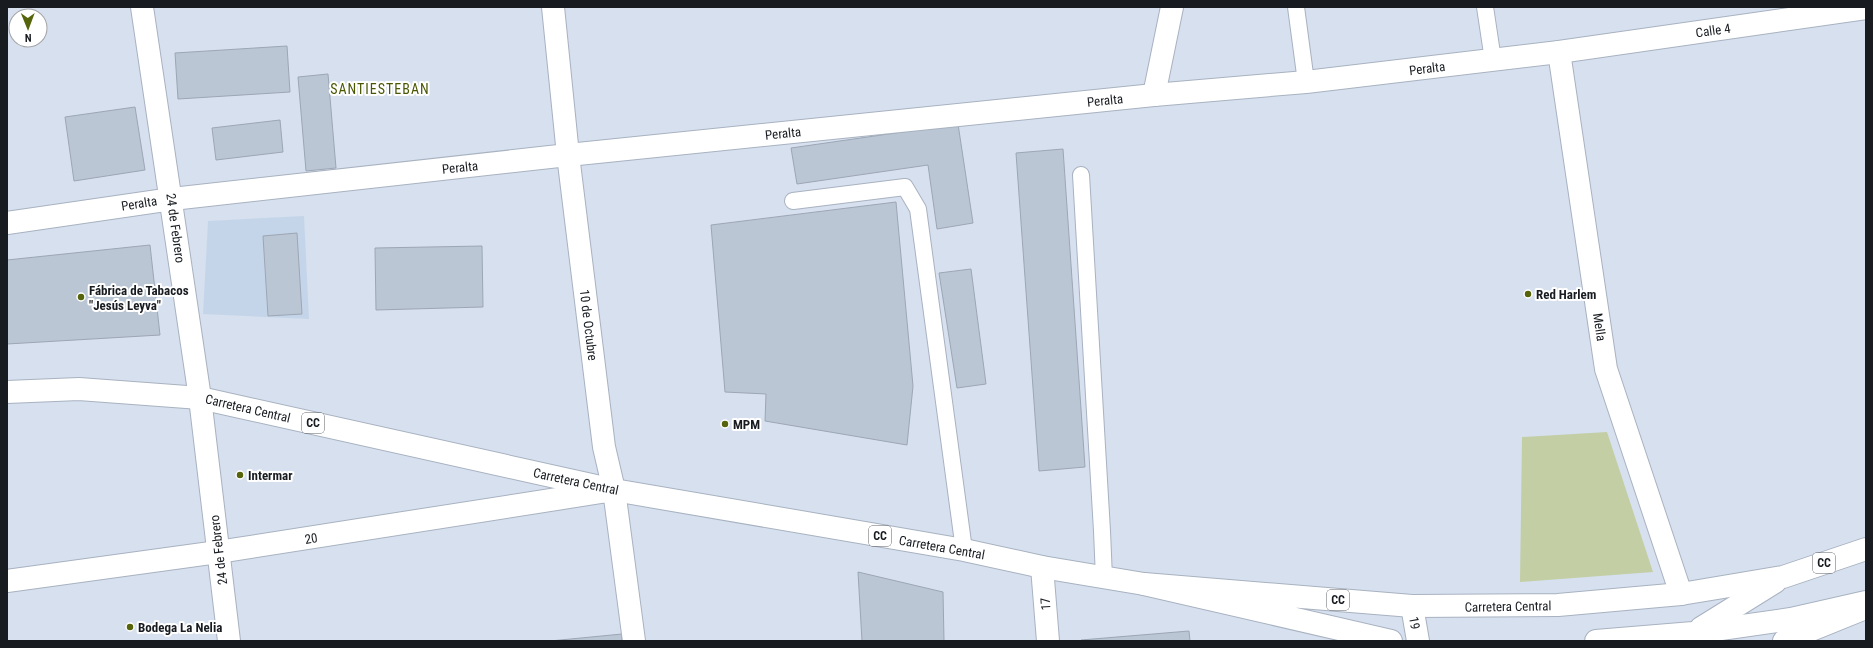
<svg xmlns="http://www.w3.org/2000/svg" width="1873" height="648" font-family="'Roboto Condensed',sans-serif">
<rect width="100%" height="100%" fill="#d6e0ef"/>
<path fill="#c5d5e9" d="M 304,216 L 309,319 L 203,314 L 208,221 Z"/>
<path fill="#c3cea4" d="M 1607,432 L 1653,572 L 1520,582 L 1522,437 Z"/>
<g fill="#bbc6d4" stroke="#9ca6b4">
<path d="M 287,46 L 290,92 L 178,99 L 175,53 Z"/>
<path d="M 328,74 L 336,168 L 306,171 L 298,77 Z"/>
<path d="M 135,107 L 145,170 L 74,181 L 65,117 Z"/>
<path d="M 280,120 L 283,152 L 216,160 L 212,128 Z"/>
<path d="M 958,124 L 973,223 L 937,229 L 928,165 L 797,184 L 791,148 Z"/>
<path d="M 1063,149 L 1085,467 L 1039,471 L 1016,153 Z"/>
<path d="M 896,202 L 913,386 L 907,445 L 765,421 L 766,394 L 725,392 L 711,225 Z"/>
<path d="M 297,233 L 302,314 L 268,316 L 263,236 Z"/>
<path d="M 150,245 L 160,335 L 7,344 L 7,260 Z"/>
<path d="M 482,246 L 483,307 L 376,310 L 375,248 Z"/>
<path d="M 971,269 L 986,384 L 957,388 L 939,273 Z"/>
<path d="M 858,572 L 943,592 L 944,641 L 862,641 Z"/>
<path d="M 1189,631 L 1190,641 L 1081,641 L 1081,640 Z"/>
<path d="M 622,634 L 622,641 L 550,641 Z"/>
</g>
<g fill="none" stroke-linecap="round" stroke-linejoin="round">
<g stroke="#a8b2c0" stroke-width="18">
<g id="service">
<path d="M 1296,7 L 1306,82"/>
<path d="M 1485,7 L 1493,60"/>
<path d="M 1081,175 L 1102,531 L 1104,578"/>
<path d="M 793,201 L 905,187 L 918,209 L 964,550"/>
</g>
</g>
<g stroke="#a8b2c0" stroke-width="24">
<g id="minor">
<path d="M 142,7 L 200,398 L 229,641"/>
<path d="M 1559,52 L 1606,369 L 1681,594"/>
<path d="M 1154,95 L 1172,7"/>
<path d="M 7,223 L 172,199 L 568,155 L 1154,95 L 1306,82 L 1559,52 L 1866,8"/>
<path d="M 1042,567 L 1048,641"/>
<path d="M 7,581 L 218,552 L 614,490 L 634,641"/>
</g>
</g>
<g stroke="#a8b2c0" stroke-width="24">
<g id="tertiary">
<path d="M 553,7 L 568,155 L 604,447 L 614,490"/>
<path d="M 1412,606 L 1418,641"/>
</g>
</g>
<g stroke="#a8b2c0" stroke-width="24">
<path id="secondary" d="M 1784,641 L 1863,609"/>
</g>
<g stroke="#a8b2c0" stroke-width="24">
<g id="primary">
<path d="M 7,392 L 79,389 L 200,398 L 614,490 L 964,550 L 1042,567 L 1144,584"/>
<path d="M 1701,628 L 1775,582"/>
<path d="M 1391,641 L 1144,584 L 1412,606 L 1558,605 L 1681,594 L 1783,577 L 1866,549"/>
<path d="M 1596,641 L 1693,633 L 1791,619 L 1866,602"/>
</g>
</g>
<use href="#service" stroke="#fff" stroke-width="16"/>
<use href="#minor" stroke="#fff" stroke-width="22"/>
<use href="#tertiary" stroke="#fff" stroke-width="22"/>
<use href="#secondary" stroke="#fff" stroke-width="22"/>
<use href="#primary" stroke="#fff" stroke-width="22"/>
</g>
<g fill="#56650b" stroke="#fff" stroke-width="1.5">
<circle cx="1528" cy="294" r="4"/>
<circle cx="81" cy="297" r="4"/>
<circle cx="725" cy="424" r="4"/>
<circle cx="240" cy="475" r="4"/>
<circle cx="130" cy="627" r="4"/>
</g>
<g text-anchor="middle" stroke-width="4" stroke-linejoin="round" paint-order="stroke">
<g fill="#fff" stroke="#5d6064" stroke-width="1">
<rect x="302" y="413" width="22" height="20" rx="3"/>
<rect x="869" y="526" width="22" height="20" rx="3"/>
<rect x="1813" y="553" width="22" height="20" rx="3"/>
<rect x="1327" y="590" width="22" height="20" rx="3"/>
</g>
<g font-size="12" font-weight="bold" fill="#181c21">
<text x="313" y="427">CC</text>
<text x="880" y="540">CC</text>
<text x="1824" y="567">CC</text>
<text x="1338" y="604">CC</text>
</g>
<g font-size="13" fill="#181c21" stroke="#fff">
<text transform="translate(1713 30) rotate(-8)" y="5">Calle 4</text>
<text transform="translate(1427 68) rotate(-7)" y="5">Peralta</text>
<text transform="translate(1105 100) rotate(-6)" y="5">Peralta</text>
<text transform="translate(783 133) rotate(-6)" y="5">Peralta</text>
<text transform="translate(460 167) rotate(-6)" y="5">Peralta</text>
<text transform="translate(139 203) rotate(-9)" y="5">Peralta</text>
<text transform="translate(176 228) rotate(82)" y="5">24 de Febrero</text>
<text transform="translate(589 325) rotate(83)" y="5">10 de Octubre</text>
<text transform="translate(1600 327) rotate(82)" y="5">Mella</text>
<text transform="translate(248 408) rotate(13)" y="5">Carretera Central</text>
<text transform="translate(576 481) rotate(12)" y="5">Carretera Central</text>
<text transform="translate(311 538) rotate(-9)" y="5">20</text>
<text transform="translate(942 547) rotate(10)" y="5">Carretera Central</text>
<text transform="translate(218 550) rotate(-97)" y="5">24 de Febrero</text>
<text transform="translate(1045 604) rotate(-94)" y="5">17</text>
<text transform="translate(1508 606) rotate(-1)" y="5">Carretera Central</text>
<text transform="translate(1415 623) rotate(80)" y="5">19</text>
</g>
<g font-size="13" font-weight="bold" fill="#181c21" stroke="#fff" text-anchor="start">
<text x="89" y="295">Fábrica de Tabacos<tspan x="89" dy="15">"Jesús Leyva"</tspan></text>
<text x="1536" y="299">Red Harlem</text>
<text x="733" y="429">MPM</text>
<text x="248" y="480">Intermar</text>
<text x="138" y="632">Bodega La Nelia</text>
</g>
<g font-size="14" letter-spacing="1" fill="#4a5804" stroke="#fff">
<text x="380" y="94">SANTIESTEBAN</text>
</g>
</g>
<rect width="1873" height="648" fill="none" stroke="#181c21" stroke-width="16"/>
<g transform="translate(28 28) rotate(179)"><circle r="19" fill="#ffffff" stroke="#a3a4a6"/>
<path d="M0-3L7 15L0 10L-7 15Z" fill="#56650b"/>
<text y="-6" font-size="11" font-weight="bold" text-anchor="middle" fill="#181c21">N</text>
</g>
</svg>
